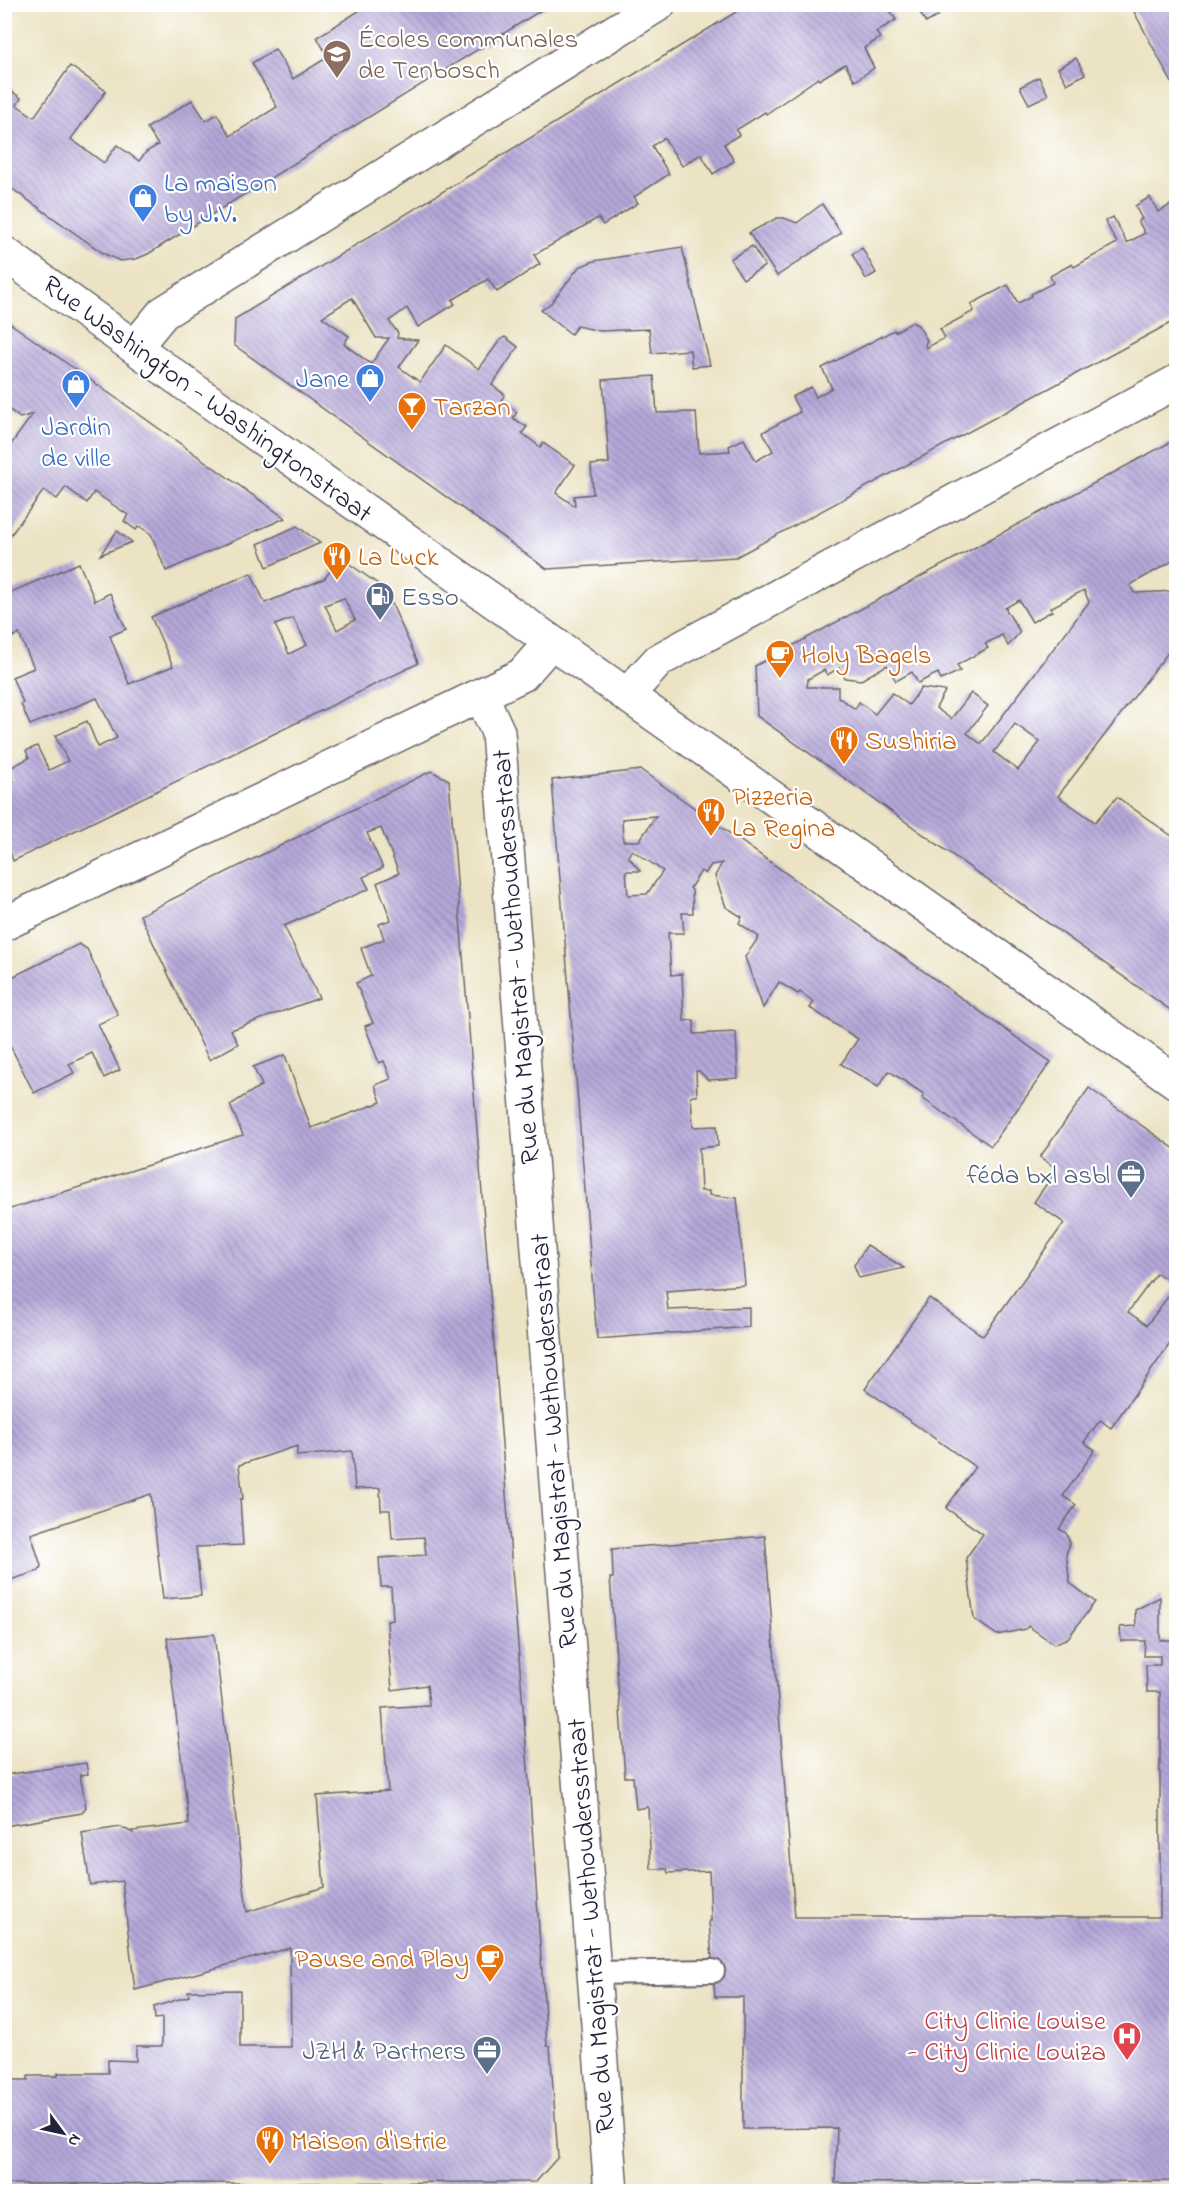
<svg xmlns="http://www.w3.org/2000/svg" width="1181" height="2196" font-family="'Indie Flower',sans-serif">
<defs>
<pattern id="building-back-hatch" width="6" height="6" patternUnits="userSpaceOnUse" patternTransform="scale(1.5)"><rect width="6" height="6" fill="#b5a8d9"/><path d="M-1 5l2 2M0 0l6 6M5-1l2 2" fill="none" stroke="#9388b1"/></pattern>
</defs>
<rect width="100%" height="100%" fill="#fff"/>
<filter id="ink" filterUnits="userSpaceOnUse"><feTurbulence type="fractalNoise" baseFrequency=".0167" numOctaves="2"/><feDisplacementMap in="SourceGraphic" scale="12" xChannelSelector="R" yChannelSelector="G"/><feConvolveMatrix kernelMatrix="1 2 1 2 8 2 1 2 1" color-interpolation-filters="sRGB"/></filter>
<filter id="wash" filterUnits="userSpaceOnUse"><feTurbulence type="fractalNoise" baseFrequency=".008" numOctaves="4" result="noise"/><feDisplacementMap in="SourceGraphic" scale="24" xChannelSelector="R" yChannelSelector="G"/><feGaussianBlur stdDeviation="1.35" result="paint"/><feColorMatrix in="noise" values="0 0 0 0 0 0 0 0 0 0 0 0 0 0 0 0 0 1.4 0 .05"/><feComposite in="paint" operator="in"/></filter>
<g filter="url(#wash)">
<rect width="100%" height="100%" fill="#ece3c4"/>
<g id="blocks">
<g fill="url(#building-back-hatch)" fill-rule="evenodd">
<path d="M 370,4 L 551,4 L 148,254 L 136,259 L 120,261 L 103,253 L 4,183 L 4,86 L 21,98 L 17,105 L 34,117 L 70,66 L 106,91 L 71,139 L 104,163 L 117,145 L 139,161 L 146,152 L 158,145 L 147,128 L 192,100 L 206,121 L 217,114 L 230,136 L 277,107 L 252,63 L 275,49 L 293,79 L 328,57 L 317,37 Z"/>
<path d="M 749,4 L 886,4 L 896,20 L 876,32 L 880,38 L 864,48 L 874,68 L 855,81 L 845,64 L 819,80 L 818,78 L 766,114 L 765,112 L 736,130 L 739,135 L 724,144 L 734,161 L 713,174 L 701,154 L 682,166 L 664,138 L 652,146 L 669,174 L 634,197 L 638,203 L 603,225 L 598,218 L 534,255 L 540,264 L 497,292 L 488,279 L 452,300 L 455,304 L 418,327 L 407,308 L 389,321 L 398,333 L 397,338 L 418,340 L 399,367 L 420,382 L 446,345 L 479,369 L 500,340 L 505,337 L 518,347 L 492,385 L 505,395 L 501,400 L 517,412 L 513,418 L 527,427 L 522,433 L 540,447 L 543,443 L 575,465 L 556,493 L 575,506 L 574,496 L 593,494 L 591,465 L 609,463 L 603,380 L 654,376 L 657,413 L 696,412 L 699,453 L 730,451 L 729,446 L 744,439 L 756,461 L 773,451 L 763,432 L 800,412 L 792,397 L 811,387 L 816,397 L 832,388 L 822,368 L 894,330 L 895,332 L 912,322 L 918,325 L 927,340 L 925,345 L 926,348 L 945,338 L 940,329 L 974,311 L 971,304 L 1008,285 L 1018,303 L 1032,296 L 1031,294 L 1053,283 L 1050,276 L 1072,264 L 1074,267 L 1117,243 L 1105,221 L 1113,217 L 1127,243 L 1145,233 L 1138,221 L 1142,219 L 1135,206 L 1150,197 L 1158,212 L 1176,202 L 1176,320 L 736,557 L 547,569 L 234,345 L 235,319 ZM 352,298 L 376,338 L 389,338 L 371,364 L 344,344 L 349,336 L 322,317 Z"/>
<path d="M 906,4 L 949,4 L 936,12 L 938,16 L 926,23 L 916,6 L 909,10 Z"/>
<path d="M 1130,4 L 1176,4 L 1176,92 L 1171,81 Z"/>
<path d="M 1076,58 L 1085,74 L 1067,84 L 1058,68 Z"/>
<path d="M 1039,77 L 1048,95 L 1029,104 L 1020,87 Z"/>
<path d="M 822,204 L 841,233 L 777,276 L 749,233 L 777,218 L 784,218 L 797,223 Z"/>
<path d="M 752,246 L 765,266 L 743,279 L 730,259 Z"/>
<path d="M 682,247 L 710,365 L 692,367 L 690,350 L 652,353 L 649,329 L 600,331 L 577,326 L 571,334 L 541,310 L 551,303 L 579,267 L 594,261 Z"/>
<path d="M 862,248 L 876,273 L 866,279 L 852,254 Z"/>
<path d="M 4,319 L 85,376 L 285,518 L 166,571 L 151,534 L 139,526 L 136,530 L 124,521 L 128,515 L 94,492 L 87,503 L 66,487 L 57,499 L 44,490 L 4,544 L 4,454 L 33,414 L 20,418 L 10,410 L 8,400 L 4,405 Z"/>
<path d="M 1176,439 L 1176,559 L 1130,585 L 1134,593 L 1176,591 L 1176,642 L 1058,796 L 1095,822 L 1117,797 L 1176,839 L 1174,845 L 1176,844 L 1176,1014 L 757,716 L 755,666 ZM 1084,590 L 1089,602 L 981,744 L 967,733 L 988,706 L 971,693 L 951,719 L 936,708 L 945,691 L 921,688 L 909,705 L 892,693 L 875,714 L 859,702 L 855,709 L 838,697 L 838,687 L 807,687 L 808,679 L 824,670 L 827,675 L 839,668 L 845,678 L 861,680 L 887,665 L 896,681 L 912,672 L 918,683 L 938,673 L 941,680 L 960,671 L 957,665 L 988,648 L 985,644 L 1002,635 L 1008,646 L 1020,632 L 1005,608 L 1019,600 L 1032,622 L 1052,611 L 1050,608 ZM 1015,724 L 1040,742 L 1018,770 L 994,752 Z"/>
<path d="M 297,526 L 320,543 L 267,567 L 258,544 Z"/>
<path d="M 117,531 L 132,542 L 100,555 Z"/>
<path d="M 341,558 L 385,589 L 418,662 L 417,664 L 13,861 L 4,834 L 4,785 L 14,781 L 8,769 L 29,758 L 26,751 L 37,746 L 49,770 L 68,761 L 55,736 L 87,721 L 98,747 L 117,738 L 97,698 L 30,725 L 21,704 L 23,703 L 12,677 L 34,668 L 19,634 L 4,640 L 4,595 L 79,563 L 95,601 L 110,593 L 126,629 L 110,636 L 129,684 L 173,666 L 151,617 L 251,573 L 265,603 L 324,579 ZM 344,598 L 355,620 L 337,630 L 325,605 ZM 293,618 L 307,645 L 289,654 L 275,625 Z"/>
<path d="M 641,770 L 1051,1062 L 991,1146 L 922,1098 L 924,1094 L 889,1071 L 878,1087 L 841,1064 L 858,1039 L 810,1008 L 814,1002 L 800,992 L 798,994 L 779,982 L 763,1008 L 745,957 L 759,937 L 739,923 L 742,917 L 726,907 L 715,876 L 722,863 L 711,865 L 705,874 L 701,871 L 690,888 L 692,890 L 693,913 L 682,913 L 684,933 L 668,933 L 671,975 L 682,974 L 684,1021 L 694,1020 L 694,1034 L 736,1032 L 738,1078 L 708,1080 L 699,1071 L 696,1071 L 697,1096 L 691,1096 L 693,1127 L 717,1126 L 718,1146 L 699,1148 L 701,1191 L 709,1191 L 709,1195 L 737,1198 L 745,1285 L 666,1291 L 668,1310 L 749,1307 L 749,1327 L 597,1339 L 552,780 ZM 656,816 L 639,841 L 623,841 L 622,819 ZM 632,850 L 663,871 L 647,894 L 628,895 L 626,871 L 640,871 L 628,856 Z"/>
<path d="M 431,771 L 449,780 L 529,1782 L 547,2046 L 550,2046 L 558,2157 L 536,2182 L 4,2184 L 4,2080 L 28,2080 L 28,2076 L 58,2076 L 58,2073 L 108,2073 L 108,2060 L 136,2061 L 136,2046 L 162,2046 L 162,2018 L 155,2019 L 154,2007 L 189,1996 L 188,1991 L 240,1990 L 240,2047 L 291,2047 L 290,1948 L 135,1990 L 122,1881 L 90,1885 L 82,1833 L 121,1827 L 133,1833 L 132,1831 L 189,1824 L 167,1638 L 214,1634 L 247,1912 L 324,1887 L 317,1796 L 388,1791 L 382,1708 L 429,1705 L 427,1685 L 392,1690 L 387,1621 L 393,1620 L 391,1587 L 381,1587 L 379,1558 L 426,1555 L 424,1537 L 392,1539 L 390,1510 L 381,1510 L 380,1488 L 355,1489 L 352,1451 L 297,1456 L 297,1446 L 239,1465 L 243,1499 L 240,1499 L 243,1545 L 196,1547 L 201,1596 L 163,1599 L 151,1494 L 31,1534 L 41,1566 L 39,1571 L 4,1582 L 4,1211 L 243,1135 L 230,1105 L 262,1085 L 253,1067 L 285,1055 L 311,1128 L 381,1102 L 375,1085 L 391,1079 L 384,1061 L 379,1063 L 365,1026 L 373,1023 L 356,983 L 371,976 L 361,948 L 384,939 L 379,924 L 391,920 L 377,883 L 399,873 L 381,828 L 367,833 L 383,868 L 363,877 L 369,889 L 284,926 L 319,998 L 231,1030 L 238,1044 L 209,1060 L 140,915 Z"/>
<path d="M 79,944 L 87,949 L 118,1015 L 98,1024 L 120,1070 L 104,1078 L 92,1053 L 69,1064 L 74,1073 L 34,1093 L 4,1033 L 4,981 Z"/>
<path d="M 1089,1088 L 1176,1150 L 1176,1335 L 1111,1428 L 1100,1420 L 1084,1442 L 1095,1450 L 1063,1496 L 1076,1505 L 1059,1529 L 1066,1533 L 1070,1543 L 1066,1554 L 1070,1583 L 1095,1602 L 1068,1638 L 1054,1644 L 1028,1626 L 1026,1629 L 997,1635 L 974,1619 L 966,1558 L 983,1534 L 946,1508 L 975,1467 L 865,1389 L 929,1298 L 983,1336 L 1064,1223 L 1034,1202 L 1057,1169 L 1040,1157 ZM 1157,1273 L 1176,1286 L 1147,1325 L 1128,1312 Z"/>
<path d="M 867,1245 L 904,1268 L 859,1278 L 854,1265 Z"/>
<path d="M 765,1536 L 795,1917 L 1160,1917 L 1160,1692 L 1147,1692 L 1146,1665 L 1160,1665 L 1160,1656 L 1144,1656 L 1145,1641 L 1121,1641 L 1120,1627 L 1136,1626 L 1135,1610 L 1160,1597 L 1160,1640 L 1176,1640 L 1176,2181 L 835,2183 L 837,2128 L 743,2129 L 743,1997 L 715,1997 L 709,1921 L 711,1921 L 711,1918 L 709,1871 L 668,1873 L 667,1869 L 651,1869 L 648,1807 L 636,1809 L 633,1777 L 625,1777 L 610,1578 L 613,1578 L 612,1549 Z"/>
<path d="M 86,1763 L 88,1774 L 80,1775 L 86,1807 L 82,1813 L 4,1826 L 4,1775 Z"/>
</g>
</g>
</g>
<g filter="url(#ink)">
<use href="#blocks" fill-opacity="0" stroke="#69666b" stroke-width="1.5"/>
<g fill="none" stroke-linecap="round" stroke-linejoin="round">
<g stroke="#69666b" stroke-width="26">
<path id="lane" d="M 594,1973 L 713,1971"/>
</g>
<g stroke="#69666b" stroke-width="36">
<g id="street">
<path d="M 4,253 L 198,393 L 1176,1082"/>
<path d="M 135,347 L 163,313 L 659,4"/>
<path d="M 481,695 L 498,732 L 611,2192"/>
<path d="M 627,695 L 659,660 L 1176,382"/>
<path d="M 4,924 L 522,675 L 551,642"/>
</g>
</g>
<use href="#lane" stroke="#fff" stroke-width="22"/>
<use href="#street" stroke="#fff" stroke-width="33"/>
</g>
</g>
<defs>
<g id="school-pin" transform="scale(1.5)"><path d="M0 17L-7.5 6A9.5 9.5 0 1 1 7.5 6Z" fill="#8d6e63" stroke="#fff"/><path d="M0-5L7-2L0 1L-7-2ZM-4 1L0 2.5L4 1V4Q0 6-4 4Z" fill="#fff"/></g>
<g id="shop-pin" transform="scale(1.5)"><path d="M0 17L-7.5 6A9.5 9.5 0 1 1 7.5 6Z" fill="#3f7fe0" stroke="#fff"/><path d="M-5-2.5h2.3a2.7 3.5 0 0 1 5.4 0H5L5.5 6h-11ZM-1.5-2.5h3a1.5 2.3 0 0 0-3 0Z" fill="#fff"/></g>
<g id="bar-pin" transform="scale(1.5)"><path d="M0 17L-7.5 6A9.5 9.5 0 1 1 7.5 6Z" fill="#e8710a" stroke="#fff"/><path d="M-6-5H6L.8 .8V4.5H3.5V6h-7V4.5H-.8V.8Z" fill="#fff"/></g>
<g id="restaurant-pin" transform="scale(1.5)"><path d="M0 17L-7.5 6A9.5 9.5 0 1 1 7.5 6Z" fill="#e8710a" stroke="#fff"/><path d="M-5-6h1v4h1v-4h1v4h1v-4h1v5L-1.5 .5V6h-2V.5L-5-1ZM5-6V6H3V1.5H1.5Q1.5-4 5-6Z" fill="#fff"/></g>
<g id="fuel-pin" transform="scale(1.5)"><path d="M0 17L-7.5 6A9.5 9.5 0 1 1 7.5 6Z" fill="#5c6f8a" stroke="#fff"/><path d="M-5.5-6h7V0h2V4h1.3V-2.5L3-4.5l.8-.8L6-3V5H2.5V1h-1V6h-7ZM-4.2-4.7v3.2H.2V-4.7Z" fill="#fff"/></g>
<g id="cafe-pin" transform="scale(1.5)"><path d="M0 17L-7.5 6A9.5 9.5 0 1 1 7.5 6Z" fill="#e8710a" stroke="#fff"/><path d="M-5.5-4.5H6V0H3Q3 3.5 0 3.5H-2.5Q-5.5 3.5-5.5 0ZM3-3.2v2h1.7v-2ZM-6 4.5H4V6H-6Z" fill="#fff"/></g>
<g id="office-pin" transform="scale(1.5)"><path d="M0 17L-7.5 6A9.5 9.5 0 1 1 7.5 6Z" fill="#5c6f8a" stroke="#fff"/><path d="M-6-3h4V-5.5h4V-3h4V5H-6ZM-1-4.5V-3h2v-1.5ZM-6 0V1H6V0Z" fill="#fff"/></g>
<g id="hospital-pin" transform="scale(1.5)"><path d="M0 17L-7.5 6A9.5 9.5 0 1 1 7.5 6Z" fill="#e0444e" stroke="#fff"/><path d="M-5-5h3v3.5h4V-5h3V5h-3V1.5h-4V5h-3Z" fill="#fff"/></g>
</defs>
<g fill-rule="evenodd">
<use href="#school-pin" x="337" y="54"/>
<use href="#shop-pin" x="143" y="198"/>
<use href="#shop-pin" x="370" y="378"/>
<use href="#shop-pin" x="76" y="384"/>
<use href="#bar-pin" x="412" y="406"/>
<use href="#restaurant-pin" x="337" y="556"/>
<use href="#fuel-pin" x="380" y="596"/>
<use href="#cafe-pin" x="780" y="654"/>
<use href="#restaurant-pin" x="844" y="740"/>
<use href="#restaurant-pin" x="711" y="812"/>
<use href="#office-pin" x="1131" y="1174"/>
<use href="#cafe-pin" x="490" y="1958"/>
<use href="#hospital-pin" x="1127" y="2036"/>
<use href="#office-pin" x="487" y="2050"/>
<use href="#restaurant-pin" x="270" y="2140"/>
</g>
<g text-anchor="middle" stroke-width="4.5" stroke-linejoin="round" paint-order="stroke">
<g font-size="27" fill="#785e54" stroke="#fff" text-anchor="start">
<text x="358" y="47">Écoles communales<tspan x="358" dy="31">de Tenbosch</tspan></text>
</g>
<g font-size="27" fill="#366cbe" stroke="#fff" text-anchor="start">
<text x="164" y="191">La maison<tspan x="164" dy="31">by J.V.</tspan></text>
<text x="349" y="387" text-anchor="end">Jane</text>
<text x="76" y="435" text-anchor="middle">Jardin<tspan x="76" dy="31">de ville</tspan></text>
</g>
<g font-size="27" fill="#22223b" stroke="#fff">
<text transform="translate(208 398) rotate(36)" y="9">Rue Washington - Washingtonstraat</text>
<text transform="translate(515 957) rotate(-94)" y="9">Rue du Magistrat - Wethoudersstraat</text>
<text transform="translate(553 1441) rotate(-94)" y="9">Rue du Magistrat - Wethoudersstraat</text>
<text transform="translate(590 1926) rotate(-94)" y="9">Rue du Magistrat - Wethoudersstraat</text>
</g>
<g font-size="27" fill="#c56008" stroke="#fff" text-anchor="start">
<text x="433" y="415">Tarzan</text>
<text x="358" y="565">La Luck</text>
<text x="801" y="663">Holy Bagels</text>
<text x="865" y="749">Sushiria</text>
<text x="732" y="805">Pizzeria<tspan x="732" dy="31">La Regina</tspan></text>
<text x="469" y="1967" text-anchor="end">Pause and Play</text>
<text x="291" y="2149">Maison d'Istrie</text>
</g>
<g font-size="27" fill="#4e5e75" stroke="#fff" text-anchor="end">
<text x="401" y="605" text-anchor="start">Esso</text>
<text x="1110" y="1183">féda bxl asbl</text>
<text x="466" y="2059">JZH &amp; Partners</text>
</g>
<g font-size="27" fill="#be3a42" stroke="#fff" text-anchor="end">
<text x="1106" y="2029">City Clinic Louise<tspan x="1106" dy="31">- City Clinic Louiza</tspan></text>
</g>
</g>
<rect width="1181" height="2196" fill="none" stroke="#fff" stroke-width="24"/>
<g transform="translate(63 2133) rotate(123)" stroke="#ffffff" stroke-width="4.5" paint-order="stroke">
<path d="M0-4.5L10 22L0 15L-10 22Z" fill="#22223b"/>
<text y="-9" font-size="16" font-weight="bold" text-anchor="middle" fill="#22223b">N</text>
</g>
</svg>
